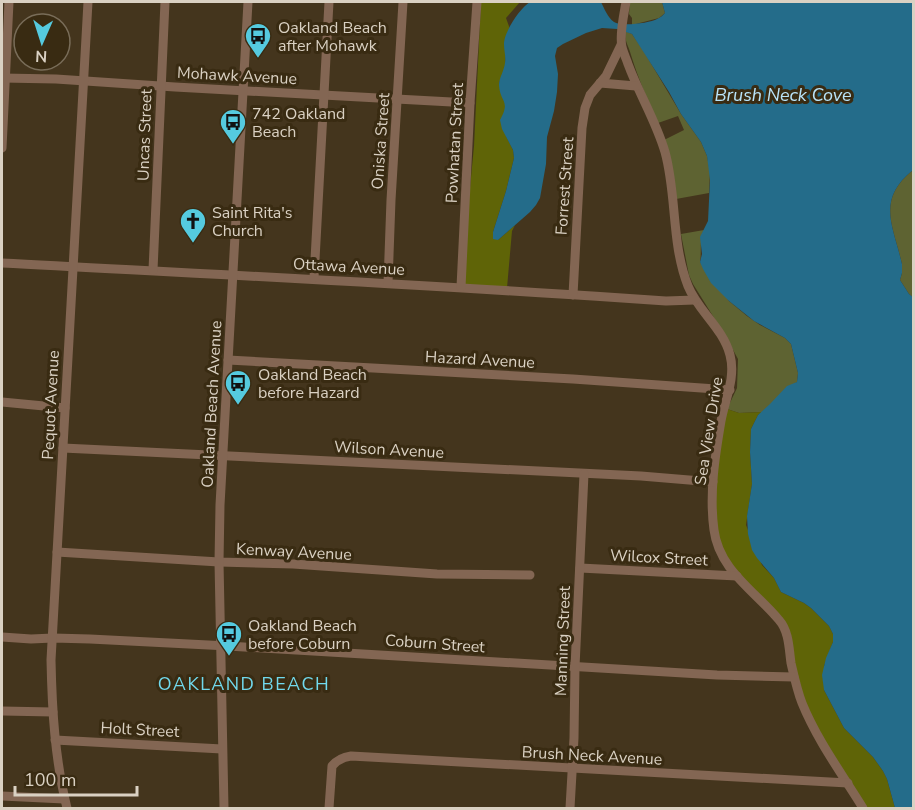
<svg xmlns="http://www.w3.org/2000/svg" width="915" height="810" font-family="'Nunito Sans',sans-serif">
<rect width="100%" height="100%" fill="#44351d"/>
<g fill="#5e6332">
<path d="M 630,2 L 662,2 L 665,13 L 659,18 L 632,25 L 632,18 L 629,14 Z"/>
<path d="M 625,31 L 632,34 L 643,50 L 681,114 L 701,142 L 707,156 L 710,172 L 709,193 L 676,199 L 664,140 L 684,130 L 678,116 L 658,123 C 648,101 638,78 631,55 C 628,44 625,43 625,31 Z"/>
<path d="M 913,170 L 913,298 L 909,294 L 900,280 L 902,273 L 902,264 C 893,225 876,200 913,170 Z"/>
<path d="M 704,230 C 699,240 702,251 700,262 L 729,301 L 747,316 L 760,325 L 785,338 L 791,344 L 798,373 L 797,382 L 762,412 L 739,413 L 727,409 L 737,388 L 738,359 L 726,337 L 693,284 L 689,275 L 681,234 Z"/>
</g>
<g fill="#5f6407">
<path d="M 481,2 L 520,2 L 506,18 L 510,29 L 507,34 L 505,69 L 499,83 L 506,105 L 505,111 L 506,136 L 513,150 L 514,158 L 506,191 L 493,232 L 498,240 L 515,225 L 512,231 L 507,288 L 462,284 L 461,282 L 474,146 Z"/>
<path d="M 727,409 L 739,413 L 762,412 L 758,415 L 751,429 L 750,452 L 752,484 L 746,525 L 762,565 L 774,578 L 781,592 L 804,603 L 811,608 L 829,626 L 833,634 L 833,642 L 824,666 L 824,690 L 844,728 L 873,757 L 883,771 L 887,779 L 895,808 L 862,808 L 801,703 L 782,624 L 726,564 L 713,521 L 713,482 Z"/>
</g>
<path fill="#246c8a" d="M 530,2 L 601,2 C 604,8 608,18 614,22 C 621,27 650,23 657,19 C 661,17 662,16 665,13 L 662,2 L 913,2 L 913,170 C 876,200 893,225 902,264 L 902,273 L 900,280 L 909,294 L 914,298 L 913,808 L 895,808 L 887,779 L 883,771 L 873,757 L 844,728 L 824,690 L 822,675 L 826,658 L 833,642 L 833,634 L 829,626 L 811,608 L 804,603 L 781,592 L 774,578 L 757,558 L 752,550 L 748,534 L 747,516 L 752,484 L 750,452 L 751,429 L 758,415 L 770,404 L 787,386 L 797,382 L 798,373 L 791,344 L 785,338 L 754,321 L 729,301 L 711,283 L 703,269 L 700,262 L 702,254 L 700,237 L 708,221 L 710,180 L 707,156 L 701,142 L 681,114 L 669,92 L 632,34 L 617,29 L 602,28 L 586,33 L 563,44 L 557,48 L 555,56 L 558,74 L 557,92 L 554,111 L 547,137 L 546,164 L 540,198 L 536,205 L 530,212 L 498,240 L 493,239 L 493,232 L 506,191 L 514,158 L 513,150 L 502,129 L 500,120 C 511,100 500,103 499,85 C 499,78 504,71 505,63 C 506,56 504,51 504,44 C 504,32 520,8 530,2 Z"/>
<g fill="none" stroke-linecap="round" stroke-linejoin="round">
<g stroke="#836653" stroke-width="9">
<path d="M 626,2 C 624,14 619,35 622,47 C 623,52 626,58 628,64 C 639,94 656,121 665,152 C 677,195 671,243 688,286 C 698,311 723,328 730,355 C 736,378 725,399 721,421 C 715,456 709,494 714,530 C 719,570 755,591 779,620 C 789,631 789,649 791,663 C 794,676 797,690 802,703 C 817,740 842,774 863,808"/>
<path d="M 2,78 L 56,79 L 175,87 L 470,103"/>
<path d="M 600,83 L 636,86"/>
<path d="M 2,148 L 9,2"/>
<path d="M 2,263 C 208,274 415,284 622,298 L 666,301 L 695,300"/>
<path d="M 153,270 L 165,2"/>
<path d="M 314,278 L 329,2"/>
<path d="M 388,283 L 391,200 L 403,2"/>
<path d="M 461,287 L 470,103 L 477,2"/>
<path d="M 573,295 L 582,128 L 585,108 L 590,95 L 606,76 L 621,45"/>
<path d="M 228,360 L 573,379 L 730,390"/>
<path d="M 2,402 L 65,408"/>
<path d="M 63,448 L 641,476 L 713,482"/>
<path d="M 57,552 L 219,562 L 293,564 L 437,574 L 530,575"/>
<path d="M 580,568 L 737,576"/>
<path d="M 2,637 L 31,639 L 53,638 L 90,639 L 228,646 L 717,675 L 794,677"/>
<path d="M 2,711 L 53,712"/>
<path d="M 55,740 L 222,749"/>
<path d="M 2,796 L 64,799"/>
<path d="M 67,808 C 55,760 52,710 51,660 L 88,2"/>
<path d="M 224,808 L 219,562 L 220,505 L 248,2"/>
<path d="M 329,808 L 332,766 C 337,760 344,757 351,756 L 848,783"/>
<path d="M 570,808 L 574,738 L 575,667 L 584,474"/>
</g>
</g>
<defs>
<g id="bus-pin" transform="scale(1.35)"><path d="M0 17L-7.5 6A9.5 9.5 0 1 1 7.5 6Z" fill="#55cadf" stroke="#392b12"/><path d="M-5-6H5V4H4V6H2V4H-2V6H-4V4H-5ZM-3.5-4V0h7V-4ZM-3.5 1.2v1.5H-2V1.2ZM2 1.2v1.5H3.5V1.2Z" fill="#111"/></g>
<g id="church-pin" transform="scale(1.35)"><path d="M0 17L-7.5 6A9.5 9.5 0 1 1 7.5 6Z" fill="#55cadf" stroke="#392b12"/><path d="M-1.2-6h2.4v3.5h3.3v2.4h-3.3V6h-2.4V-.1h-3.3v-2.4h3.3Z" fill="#111"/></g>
</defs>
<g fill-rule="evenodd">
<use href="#bus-pin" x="258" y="36"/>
<use href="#bus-pin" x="233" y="122"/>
<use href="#church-pin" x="193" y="221"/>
<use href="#bus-pin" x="238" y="383"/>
<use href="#bus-pin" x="229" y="634"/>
</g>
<g text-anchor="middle" stroke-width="6" stroke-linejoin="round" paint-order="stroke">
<g font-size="16" fill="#dad1c3" stroke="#392b12" text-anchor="start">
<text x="278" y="33">Oakland Beach<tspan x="278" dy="18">after Mohawk</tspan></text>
<text x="252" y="119">742 Oakland<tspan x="252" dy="18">Beach</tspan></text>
<text x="212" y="218">Saint Rita's<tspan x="212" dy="18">Church</tspan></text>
<text x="258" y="380">Oakland Beach<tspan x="258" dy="18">before Hazard</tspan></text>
<text x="248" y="631">Oakland Beach<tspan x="248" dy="18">before Coburn</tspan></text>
</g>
<g font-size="16" fill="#dad1c3" stroke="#392b12">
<text transform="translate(237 75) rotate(3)" y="6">Mohawk Avenue</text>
<text transform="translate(144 135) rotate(-88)" y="6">Uncas Street</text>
<text transform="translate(380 141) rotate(-86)" y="6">Oniska Street</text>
<text transform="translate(454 143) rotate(-87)" y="6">Powhatan Street</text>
<text transform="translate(564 186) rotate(-86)" y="6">Forrest Street</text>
<text transform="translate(349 266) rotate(3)" y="6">Ottawa Avenue</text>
<text transform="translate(480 359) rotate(3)" y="6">Hazard Avenue</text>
<text transform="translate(211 404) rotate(-87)" y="6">Oakland Beach Avenue</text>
<text transform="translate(50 405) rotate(-87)" y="6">Pequot Avenue</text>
<text transform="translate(708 431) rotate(-81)" y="6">Sea View Drive</text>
<text transform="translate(389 449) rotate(3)" y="6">Wilson Avenue</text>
<text transform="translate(294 551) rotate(3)" y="6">Kenway Avenue</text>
<text transform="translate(659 557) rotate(3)" y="6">Wilcox Street</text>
<text transform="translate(562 641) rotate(-88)" y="6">Manning Street</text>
<text transform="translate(435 643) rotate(4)" y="6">Coburn Street</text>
<text transform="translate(140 729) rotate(3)" y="6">Holt Street</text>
<text transform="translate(592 755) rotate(3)" y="6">Brush Neck Avenue</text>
</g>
<g font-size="18" font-style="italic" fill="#b9e4fa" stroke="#392b12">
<text x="783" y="101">Brush Neck Cove</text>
</g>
<g font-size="18" letter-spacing="1.5" fill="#71d9ed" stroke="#392b12">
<text x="244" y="690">OAKLAND BEACH</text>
</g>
</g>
<rect width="915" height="810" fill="none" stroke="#dad1c3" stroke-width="6"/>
<g transform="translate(42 42) rotate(183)"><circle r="28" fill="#392b12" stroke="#796d59" stroke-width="1.5"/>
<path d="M0-4.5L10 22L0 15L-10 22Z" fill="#55cadf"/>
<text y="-9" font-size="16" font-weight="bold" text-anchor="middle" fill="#dad1c3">N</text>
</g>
<path d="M15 786v9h122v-9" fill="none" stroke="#dad1c3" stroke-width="3"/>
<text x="24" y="786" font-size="18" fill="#dad1c3" stroke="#392b12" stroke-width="4.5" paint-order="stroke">100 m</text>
</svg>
